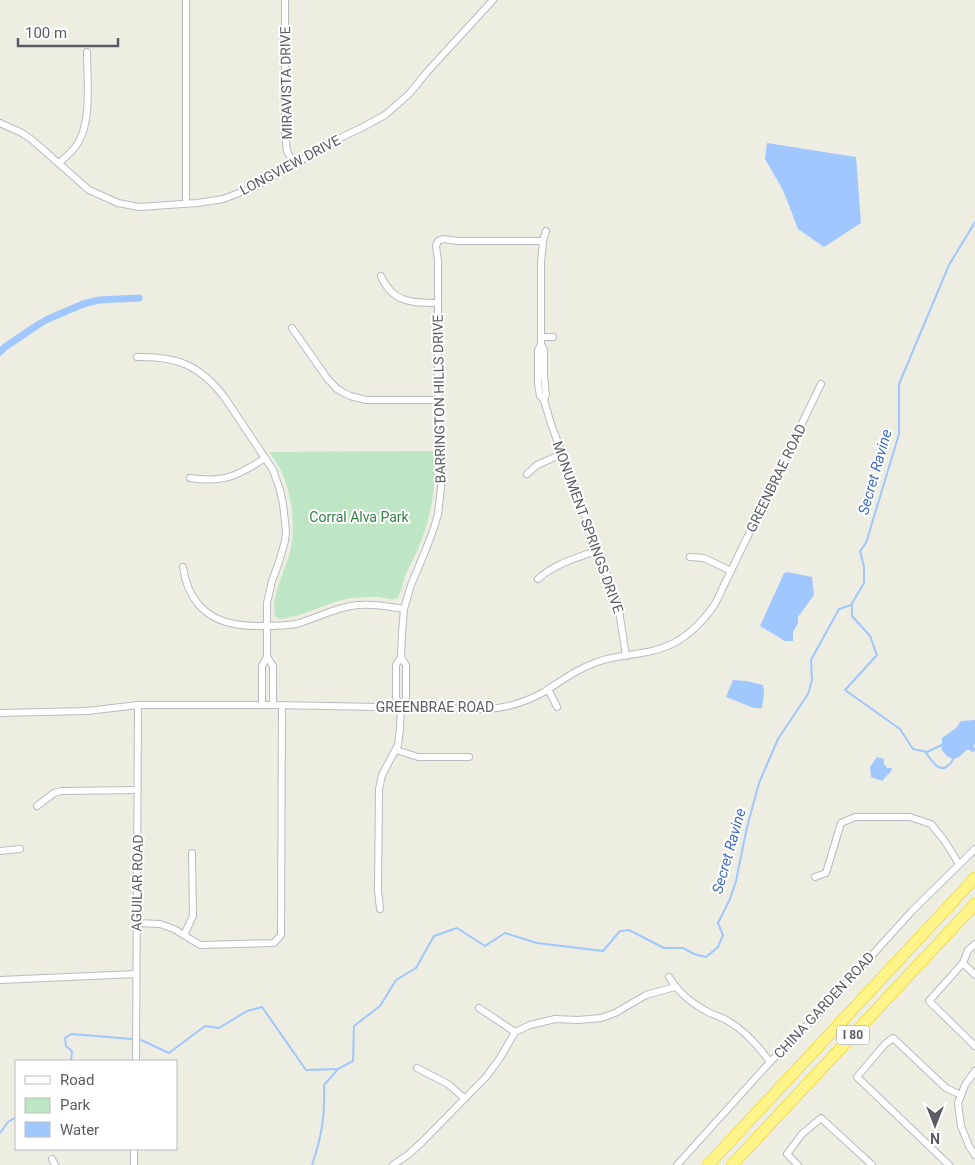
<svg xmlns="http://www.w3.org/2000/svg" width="975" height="1165" font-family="Roboto,sans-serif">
<rect width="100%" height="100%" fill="#eeede2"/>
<path fill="#bee6c4" d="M 434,451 C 437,486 431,519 417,551 C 413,559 409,567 405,576 C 403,583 401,591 398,598 C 392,601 385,598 379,597 C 370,597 360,597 351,598 C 326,602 304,617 279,619 L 275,616 C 271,597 282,577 288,559 C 297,534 293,495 281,471 C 278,464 273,458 269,452 Z"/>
<g fill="#a0c7ff">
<path d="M 767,143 L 856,157 L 861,223 L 824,247 L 798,229 L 783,190 L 765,159 Z"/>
<path d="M 787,572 L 812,577 L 814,595 L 798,617 L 798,623 L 793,632 L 793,641 L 785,641 L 760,626 L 784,573 Z"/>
<path d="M 733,680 L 747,681 L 763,685 L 764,693 L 762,708 L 754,708 L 726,697 Z"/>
<path d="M 975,720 L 975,744 L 973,746 L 975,748 L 975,751 L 972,752 L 968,749 C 957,759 953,764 942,750 L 942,738 L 956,728 L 961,721 Z"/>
<path d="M 877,757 L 884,759 L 884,764 L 887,768 L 891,768 L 892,770 L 882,781 L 871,777 L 870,767 Z"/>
</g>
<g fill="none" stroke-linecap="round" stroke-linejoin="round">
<g stroke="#a0c7ff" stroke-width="2">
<path d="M 852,606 L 852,616 L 870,636 L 877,655 L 845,690 L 900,729 L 913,749 L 927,752 L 944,744"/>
<path d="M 926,753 C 929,757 933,763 937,766 C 943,771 950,766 953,759"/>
<path d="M 141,1040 L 169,1053 L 205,1026 L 219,1028 L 247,1011 L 262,1007 L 306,1070 L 338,1069"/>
<path d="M 71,1061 L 72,1051 L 66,1046 L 65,1038 L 71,1034 L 132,1039"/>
<path d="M 0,1133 L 8,1122 L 16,1117"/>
<path d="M 312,1165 C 322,1136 325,1115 324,1085 L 338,1069 L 353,1061 L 354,1026 L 380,1006 L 396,980 L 416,968 L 434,936 L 457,928 L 485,946 L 505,933 L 537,943 L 603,951 L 620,931 L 629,930 L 664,948 L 683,948 L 694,954 L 706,957 L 718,947 L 723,935 L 718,923 L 730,899 L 736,881 L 747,827 L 759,783 L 778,739 L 808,694 L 812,680 L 811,660 L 839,609 L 851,605 L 864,583 L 864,567 L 860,551 L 866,543 L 899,434 L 899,384 L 949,265 L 975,222"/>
</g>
<path stroke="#a0c7ff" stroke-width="7" d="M 0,352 L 5,347 L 39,324 L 48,319 L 83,304 L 99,300 L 139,298"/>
<g stroke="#babbc1" stroke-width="8">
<g id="street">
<path d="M 186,0 L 186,204"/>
<path d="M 285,0 L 285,135 L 287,151 L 294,165"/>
<path d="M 0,123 L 22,133 L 31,139 L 89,190 L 118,203 L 139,207 L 154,206 L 197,203 L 223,199 L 257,186 L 338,139 L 363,127 L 385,115 L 409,94 L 427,72 L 493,0"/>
<path d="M 59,163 C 66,157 73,151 78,143 C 92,120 87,79 87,52"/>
<path d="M 546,231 L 543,241 L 541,263 L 541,344 L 538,350 L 538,383 L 540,396 L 544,400 L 551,424 L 618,604 L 626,656"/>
<path d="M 381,276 C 392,303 413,303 438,303"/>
<path d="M 292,328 L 327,378 L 337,389 L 350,396 L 366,400 L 438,400"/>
<path d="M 541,337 L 553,337"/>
<path d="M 541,344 L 544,350 L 544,376 L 546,395 L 544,400"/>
<path d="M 137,357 C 177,356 200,365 225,398 L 273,470 L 280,490 L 283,504 L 286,531 L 285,541 L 279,562 L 272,581 L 267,603 L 267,657 L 273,666 L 273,705"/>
<path d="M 527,474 L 537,465 L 562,454"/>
<path d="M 190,478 C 223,483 238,476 265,458"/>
<path d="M 690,557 L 704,558 L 731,571"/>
<path d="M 183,567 C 187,597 204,619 235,624 C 244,626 253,626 262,626 C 273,626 285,626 296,624 C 315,619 332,609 351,606 C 369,603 386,606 404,609"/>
<path d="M 538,579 C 554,564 577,558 598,550"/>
<path d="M 548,689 L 557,707"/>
<path d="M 262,705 L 262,666 L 267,657"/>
<path d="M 401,707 L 396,698 L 396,665 L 401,657 L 402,633 L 404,609 L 411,585 L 426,549 L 434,528 L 438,514 L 441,488 L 442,459 L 438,420 L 438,261 L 436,246 L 438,241 L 443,239 L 458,241 L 543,241"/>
<path d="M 0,713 L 87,711 L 138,705 L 273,705 L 486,709 C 507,708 526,702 544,692 C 561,681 577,669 597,662 C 622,653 649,656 674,643 C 691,634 704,620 715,604 L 821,384"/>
<path d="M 396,750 L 418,757 L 469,757"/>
<path d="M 37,806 L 54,793 L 61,791 L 138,790"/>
<path d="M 0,851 L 20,849"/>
<path d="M 815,877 L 826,873 L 841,823 L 855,817 L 910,817 L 931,824 L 944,840 L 959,864"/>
<path d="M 380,909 L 378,890 L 379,789 L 382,775 L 398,745 L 400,729 L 401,707 L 406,698 L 406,665 L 401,657"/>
<path d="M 136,923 L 160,924 L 174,929 L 200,945 L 274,943 L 281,935 L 282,706"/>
<path d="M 184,935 L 193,916 L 192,853"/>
<path d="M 975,944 L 968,950 L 963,963 L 929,1001 L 975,1046"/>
<path d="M 963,963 L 975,975"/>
<path d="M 669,977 C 678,992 694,1005 710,1013 C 716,1016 722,1017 728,1021 C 744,1030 759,1047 770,1062"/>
<path d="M 0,980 L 136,974"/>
<path d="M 479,1008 L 515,1032"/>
<path d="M 136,1061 L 138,705"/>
<path d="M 417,1068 L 448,1084 L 464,1098"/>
<path d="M 975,1071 L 965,1085 L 958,1103 L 961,1126 L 969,1146 L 975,1155"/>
<path d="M 134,1149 L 134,1165"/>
<path d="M 52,1159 L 55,1165"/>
<path d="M 393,1165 L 409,1154 L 422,1142 L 486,1077 L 500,1058 L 515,1032 L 530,1025 L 555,1019 L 578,1020 L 601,1018 L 615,1013 L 646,995 L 675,987"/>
<path d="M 677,1165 L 770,1062 L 812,1020 L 864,964 L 912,911 L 975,849"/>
<path d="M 798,1165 L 787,1154 L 802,1134 L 821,1118 L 872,1165"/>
<path d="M 949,1165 L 857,1077 L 885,1044 L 893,1038 L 946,1088 L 961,1095"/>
</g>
</g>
<g stroke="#efcb00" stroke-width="12">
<g id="highway">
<path d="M 708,1165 L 975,878"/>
<path d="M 732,1165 L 975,904"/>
</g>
</g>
<use href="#street" stroke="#fff" stroke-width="6"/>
<use href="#highway" stroke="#fef389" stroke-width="11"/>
</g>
<g text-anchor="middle" stroke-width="4" stroke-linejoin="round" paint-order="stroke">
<rect fill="#fff" stroke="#8c8e92" stroke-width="1" x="837" y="1025.5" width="32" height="19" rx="4"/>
<g font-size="12" font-weight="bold" fill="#5a5d63">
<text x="853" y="1039">I 80</text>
</g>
<g font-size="14" fill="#5a5d63" stroke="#fff">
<text transform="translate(286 83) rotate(-91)" y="5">MIRAVISTA DRIVE</text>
<text transform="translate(290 165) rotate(-28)" y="5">LONGVIEW DRIVE</text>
<text transform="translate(439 399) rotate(-91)" y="5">BARRINGTON HILLS DRIVE</text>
<text transform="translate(776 478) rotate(-64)" y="5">GREENBRAE ROAD</text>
<text transform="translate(588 527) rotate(70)" y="5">MONUMENT SPRINGS DRIVE</text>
<text x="435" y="712">GREENBRAE ROAD</text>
<text transform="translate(137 883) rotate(-89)" y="5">AGUILAR ROAD</text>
<text transform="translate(824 1005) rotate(-47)" y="5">CHINA GARDEN ROAD</text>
</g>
<g font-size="14" fill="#338243" stroke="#fff">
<text x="359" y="522">Corral Alva Park</text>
</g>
<g font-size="15" font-style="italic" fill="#426cc4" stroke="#fff">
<text transform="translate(875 472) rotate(-74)" y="5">Secret Ravine</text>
<text transform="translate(729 851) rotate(-74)" y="5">Secret Ravine</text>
</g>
</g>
<rect x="15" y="1060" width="162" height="90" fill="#ffffff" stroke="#bdbec1"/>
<rect x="25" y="1076" width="25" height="8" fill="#ffffff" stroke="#bdbec1"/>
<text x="60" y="1085" font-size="15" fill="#5a5d63">Road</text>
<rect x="25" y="1098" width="25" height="15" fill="#bee6c4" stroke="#bdbec1"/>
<text x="60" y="1110" font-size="15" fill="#5a5d63">Park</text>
<rect x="25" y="1122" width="25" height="15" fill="#a0c7ff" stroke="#bdbec1"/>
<text x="60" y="1135" font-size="15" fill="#5a5d63">Water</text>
<g transform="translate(935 1125) rotate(180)" stroke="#ffffff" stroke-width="4" paint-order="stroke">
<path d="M0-4L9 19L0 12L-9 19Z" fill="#5a5d63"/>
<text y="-8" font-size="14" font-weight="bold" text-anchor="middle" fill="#5a5d63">N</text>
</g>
<path d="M18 38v8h100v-8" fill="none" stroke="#5a5d63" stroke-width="2.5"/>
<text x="25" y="38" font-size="15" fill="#5a5d63" stroke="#ffffff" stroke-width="4" paint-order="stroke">100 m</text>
</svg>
